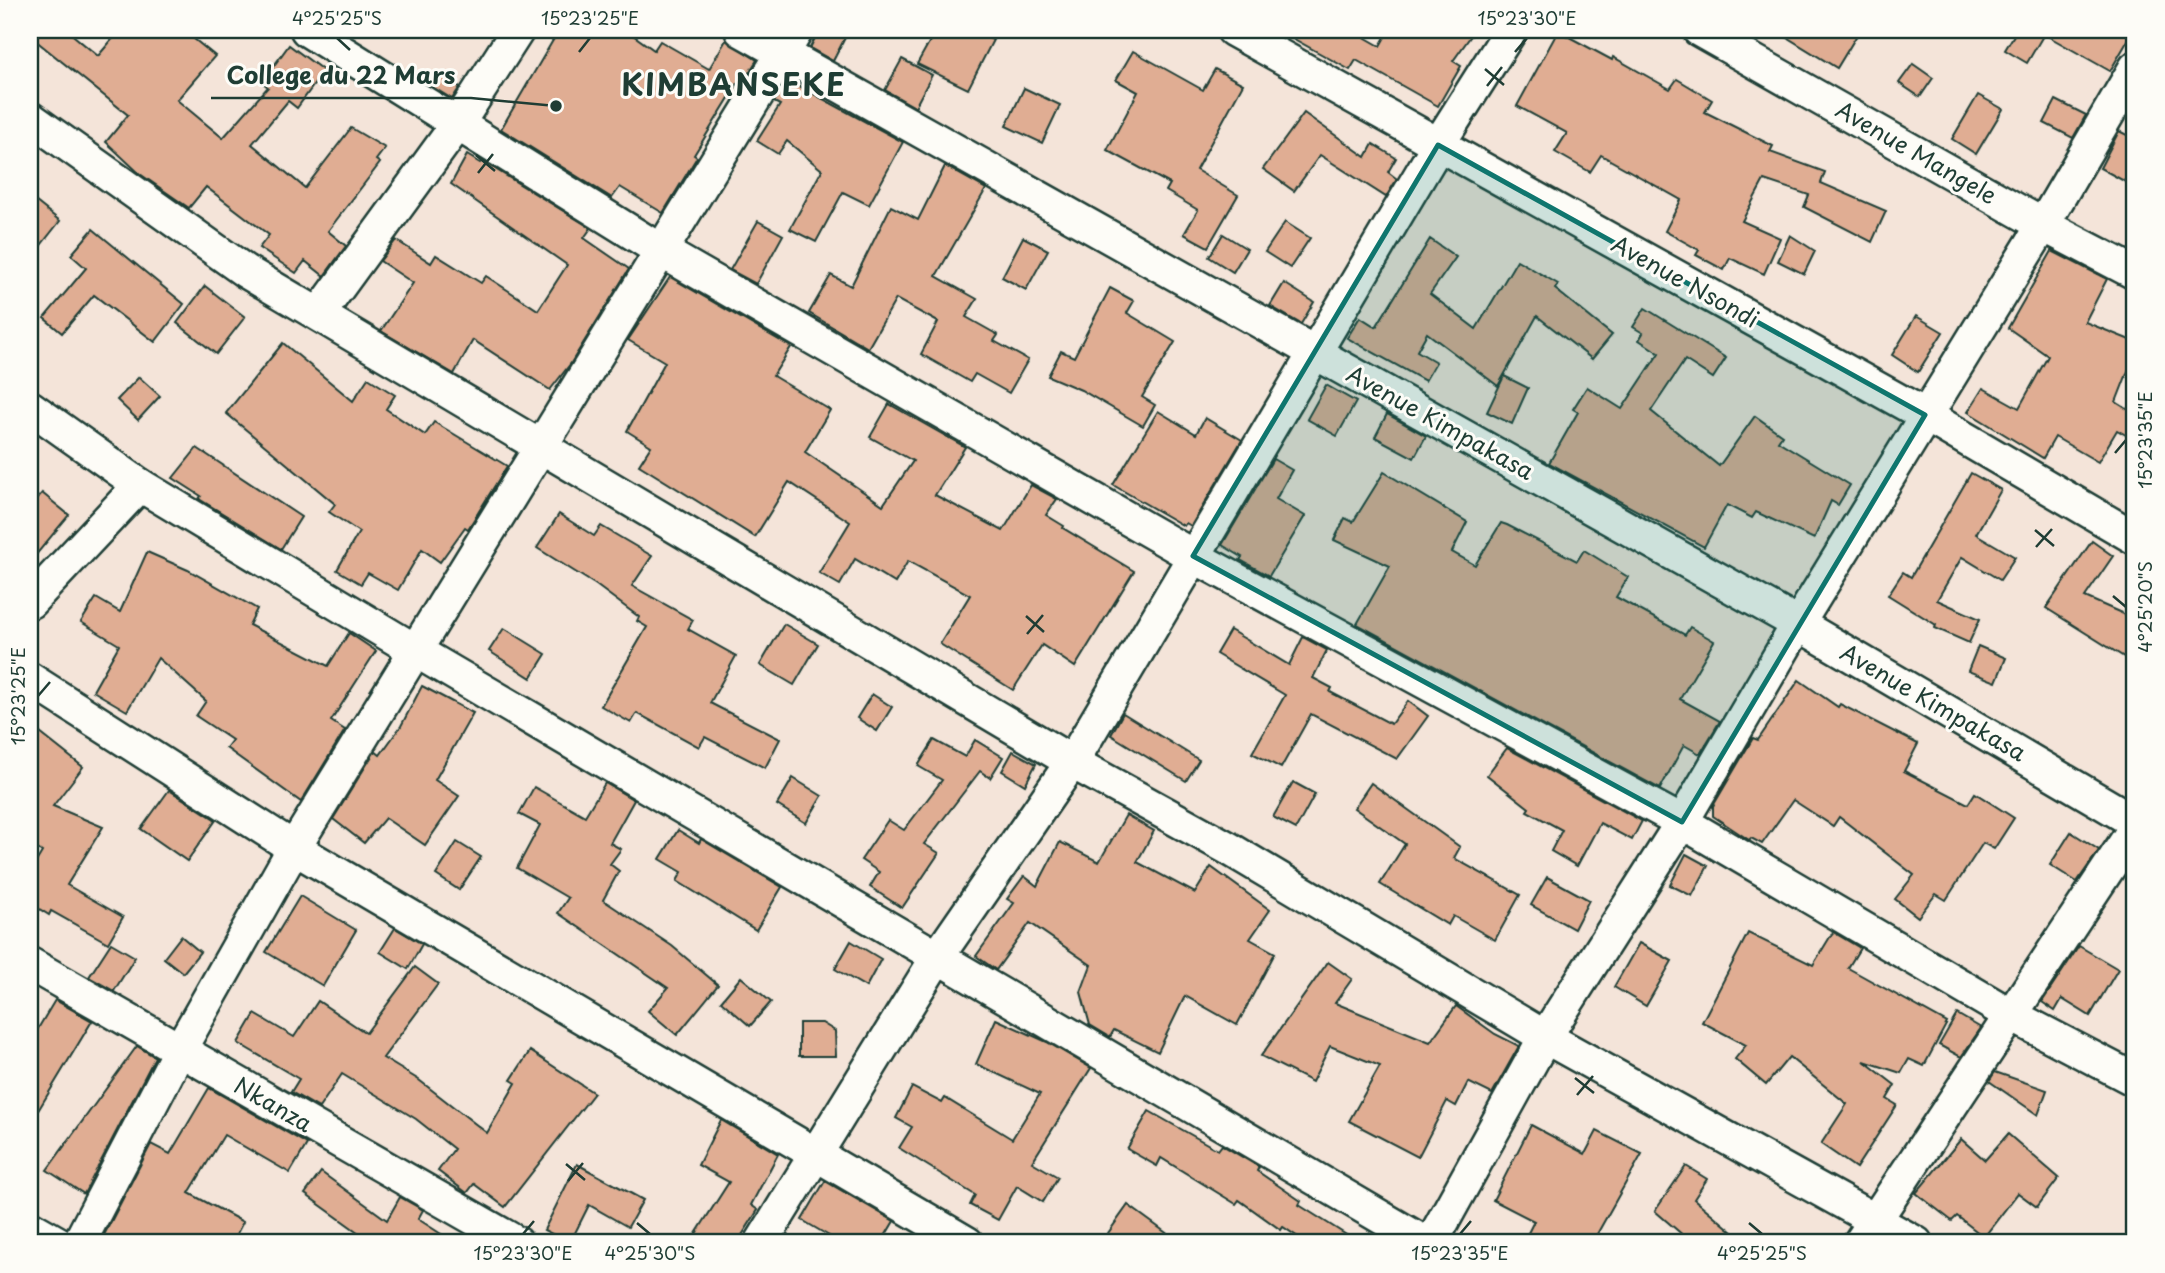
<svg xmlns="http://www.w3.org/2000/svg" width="2165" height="1273" font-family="'Playpen Sans',sans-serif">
<rect width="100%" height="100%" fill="#f4e4d9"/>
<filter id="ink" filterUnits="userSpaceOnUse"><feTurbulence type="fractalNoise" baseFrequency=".0143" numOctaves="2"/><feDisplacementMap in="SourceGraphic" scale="14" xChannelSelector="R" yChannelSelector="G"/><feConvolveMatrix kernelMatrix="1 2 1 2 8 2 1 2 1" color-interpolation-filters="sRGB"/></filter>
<g filter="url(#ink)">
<g fill="#e0ad93" stroke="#1f3d34" stroke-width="2">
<path d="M 30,30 L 68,31 L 98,56 L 120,30 L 183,30 L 215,56 L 177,100 L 223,138 L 268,87 L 262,82 L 289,45 L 324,71 L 297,108 L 288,101 L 252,144 L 305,188 L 351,128 L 385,148 L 376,160 L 380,163 L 328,231 L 346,246 L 324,276 L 305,261 L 296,273 L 259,248 L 269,235 L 206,187 L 189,208 L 140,174 L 106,142 L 128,115 L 30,36 Z"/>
<path d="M 559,30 L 626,30 L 654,50 L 660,41 L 709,69 L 726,40 L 757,60 L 743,82 L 740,80 L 694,155 L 697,157 L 663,213 L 620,187 L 612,198 L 501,129 Z"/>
<path d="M 819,30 L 849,30 L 833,61 L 810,48 Z"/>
<path d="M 936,30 L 972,30 L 993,40 L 968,89 L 917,64 Z"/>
<path d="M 1278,30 L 1352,30 L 1380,46 L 1389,30 L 1475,30 L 1453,61 L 1461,66 L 1438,106 L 1356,60 L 1350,70 Z"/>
<path d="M 1775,30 L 1860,30 L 1837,68 Z"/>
<path d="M 2017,30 L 2134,30 L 2110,71 L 2044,34 L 2027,63 L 2005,50 Z"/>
<path d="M 1558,31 L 1612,60 L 1613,57 L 1670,89 L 1677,79 L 1712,100 L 1705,112 L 1773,146 L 1770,152 L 1825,172 L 1821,183 L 1886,211 L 1872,242 L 1804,207 L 1809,195 L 1764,180 L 1742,221 L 1780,238 L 1764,274 L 1730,258 L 1724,270 L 1696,255 L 1699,250 L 1665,231 L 1681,200 L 1601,155 L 1590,172 L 1555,152 L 1567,133 L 1517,106 Z"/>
<path d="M 1133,51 L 1203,90 L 1215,69 L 1243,84 L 1196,170 L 1238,195 L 1208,247 L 1184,234 L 1198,210 L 1166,191 L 1170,184 L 1107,150 L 1138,92 L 1116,80 Z"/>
<path d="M 902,59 L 932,75 L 915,107 L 885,90 Z"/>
<path d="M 1913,64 L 1933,78 L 1920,97 L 1899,83 Z"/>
<path d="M 439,73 L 460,87 L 452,99 L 431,86 Z"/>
<path d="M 788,80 L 903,142 L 869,205 L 843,192 L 816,242 L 790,229 L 822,170 L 787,141 L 778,154 L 757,141 L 780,105 L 774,102 Z"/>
<path d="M 1024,88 L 1060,105 L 1042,143 L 1006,126 Z"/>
<path d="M 1978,95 L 2003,109 L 1976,154 L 1952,139 Z"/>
<path d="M 2056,100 L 2086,115 L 2073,138 L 2044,123 Z"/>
<path d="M 1304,113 L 1366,157 L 1373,144 L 1396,158 L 1388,172 L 1397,179 L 1386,197 L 1320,155 L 1294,191 L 1263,169 Z"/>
<path d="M 2119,131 L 2135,139 L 2135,187 L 2100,168 Z"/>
<path d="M 467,155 L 480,163 L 482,161 L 591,228 L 584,238 L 629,269 L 571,363 L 550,390 L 473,340 L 454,374 L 381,331 L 413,283 L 380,261 L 396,240 L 431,263 L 436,255 L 481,283 L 486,276 L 538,310 L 567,265 L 451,184 Z"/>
<path d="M 945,166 L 986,189 L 936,276 L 977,299 L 966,317 L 998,335 L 994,341 L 1028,360 L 1009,393 L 975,374 L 970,382 L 921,354 L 938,322 L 896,299 L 868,348 L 809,313 L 831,275 L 851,286 L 891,206 L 918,220 Z"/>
<path d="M 30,197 L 60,221 L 30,259 Z"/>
<path d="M 758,221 L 783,235 L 756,284 L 730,270 Z"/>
<path d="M 1285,222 L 1310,238 L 1290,268 L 1265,252 Z"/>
<path d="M 93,229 L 184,304 L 155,342 L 94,295 L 62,333 L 44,318 L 86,268 L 71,255 Z"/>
<path d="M 1223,234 L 1247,249 L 1233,272 L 1209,257 Z"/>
<path d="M 1790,235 L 1815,251 L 1804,274 L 1778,261 Z"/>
<path d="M 1023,237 L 1048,250 L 1026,290 L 1002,277 Z"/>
<path d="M 1430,239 L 1456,257 L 1430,294 L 1476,329 L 1517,260 L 1558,284 L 1555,289 L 1612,335 L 1592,359 L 1537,316 L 1498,386 L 1427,333 L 1417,351 L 1436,362 L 1425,381 L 1347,338 L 1360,317 L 1376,327 Z"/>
<path d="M 2052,251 L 2107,279 L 2085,322 L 2135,342 L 2135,353 L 2116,402 L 2135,414 L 2135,440 L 2117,430 L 2098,462 L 2055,437 L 2043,458 L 1968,412 L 1983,388 L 2019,408 L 2048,356 L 2008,328 Z"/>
<path d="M 670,277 L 791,347 L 773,376 L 830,410 L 805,452 L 883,505 L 913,461 L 870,437 L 889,404 L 965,447 L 935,495 L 1003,531 L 1031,485 L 1057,499 L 1046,515 L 1064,526 L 1063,528 L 1134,571 L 1075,667 L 1042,645 L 1013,690 L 940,644 L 970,595 L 908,561 L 895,583 L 855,559 L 840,585 L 819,573 L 850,522 L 789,482 L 755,537 L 639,465 L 651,446 L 627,431 L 665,362 L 628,340 Z"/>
<path d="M 1284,283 L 1314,302 L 1301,324 L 1270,306 Z"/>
<path d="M 205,286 L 245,317 L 216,354 L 177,323 Z"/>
<path d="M 1110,288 L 1134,301 L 1127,313 L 1175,342 L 1142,397 L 1155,405 L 1143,426 L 1081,390 L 1048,376 L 1061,351 L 1074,357 Z"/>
<path d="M 1645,308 L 1726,358 L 1713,378 L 1685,360 L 1651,411 L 1719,466 L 1755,416 L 1782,435 L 1778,441 L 1850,485 L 1838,505 L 1831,501 L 1814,539 L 1756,512 L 1752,518 L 1727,505 L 1704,547 L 1549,463 L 1578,412 L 1573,409 L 1587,387 L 1622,409 L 1659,353 L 1639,340 L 1643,333 L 1633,327 Z"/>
<path d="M 1916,316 L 1943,332 L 1918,372 L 1892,355 Z"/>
<path d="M 283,343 L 353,401 L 368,378 L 395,395 L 386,409 L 425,435 L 434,422 L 507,466 L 468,529 L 465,527 L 440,562 L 422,549 L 398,590 L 368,573 L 361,584 L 337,570 L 359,532 L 329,512 L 335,504 L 226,413 Z"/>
<path d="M 1504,376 L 1528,388 L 1512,424 L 1487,412 Z"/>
<path d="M 139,377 L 160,396 L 138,420 L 117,400 Z"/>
<path d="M 1326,385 L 1356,402 L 1337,436 L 1307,419 Z"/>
<path d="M 1158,411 L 1196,434 L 1205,418 L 1242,440 L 1191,526 L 1186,523 L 1184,526 L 1113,485 Z"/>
<path d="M 1387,414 L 1426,436 L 1414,458 L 1375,437 Z"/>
<path d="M 197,448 L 301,517 L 281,549 L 199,499 L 201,496 L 173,478 Z"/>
<path d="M 1273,459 L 1292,470 L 1276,499 L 1305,516 L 1269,576 L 1240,560 L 1242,557 L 1222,545 Z"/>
<path d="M 1384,472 L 1467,522 L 1452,552 L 1475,565 L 1501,523 L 1507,525 L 1577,561 L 1584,550 L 1628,577 L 1616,597 L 1685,635 L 1690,627 L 1714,641 L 1680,699 L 1720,721 L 1700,754 L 1684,745 L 1660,789 L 1357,624 L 1390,566 L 1334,540 L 1345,518 L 1353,522 Z"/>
<path d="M 1971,473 L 2001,490 L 1976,534 L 2015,557 L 2000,580 L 1962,557 L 1937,600 L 1980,619 L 1969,643 L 1935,628 L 1936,625 L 1888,595 L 1903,572 L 1911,577 Z"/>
<path d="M 42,493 L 69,515 L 30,562 L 30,507 Z"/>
<path d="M 559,514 L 594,536 L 601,526 L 652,556 L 632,586 L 693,620 L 688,629 L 736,656 L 710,703 L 780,739 L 765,768 L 705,737 L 699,747 L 637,713 L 631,723 L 601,706 L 647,627 L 637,621 L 639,617 L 596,585 L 537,548 Z"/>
<path d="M 2092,541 L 2113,556 L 2085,597 L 2135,619 L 2135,631 L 2124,657 L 2046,608 Z"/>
<path d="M 147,552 L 188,570 L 257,609 L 249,625 L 328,666 L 349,633 L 376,651 L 331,721 L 345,730 L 301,802 L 226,748 L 232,740 L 196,716 L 206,701 L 158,658 L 127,711 L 93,691 L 119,645 L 81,622 L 96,598 L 120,612 Z"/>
<path d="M 784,624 L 818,644 L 794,685 L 760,665 Z"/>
<path d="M 504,628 L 546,654 L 531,678 L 489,651 Z"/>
<path d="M 1230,630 L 1289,665 L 1303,637 L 1327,650 L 1313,678 L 1332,688 L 1330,692 L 1391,724 L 1408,701 L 1428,716 L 1397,759 L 1311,714 L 1281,768 L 1252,753 L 1285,695 L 1216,654 Z"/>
<path d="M 1978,646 L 2006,658 L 1996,682 L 1968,671 Z"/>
<path d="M 1799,680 L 1838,707 L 1840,704 L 1918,744 L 1904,771 L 1968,804 L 1975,793 L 2014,818 L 1994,849 L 1983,843 L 1946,900 L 1936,894 L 1918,917 L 1895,899 L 1914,875 L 1839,817 L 1833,826 L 1793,800 L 1762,844 L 1751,838 L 1749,840 L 1713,816 L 1713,806 L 1753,738 L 1758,740 Z"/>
<path d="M 422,686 L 473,713 L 435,780 L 459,796 L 425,845 L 385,818 L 364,843 L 333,819 L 375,751 L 380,755 L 401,726 Z"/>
<path d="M 872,694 L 892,707 L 877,731 L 857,718 Z"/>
<path d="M 1123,713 L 1199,760 L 1186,781 L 1111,735 Z"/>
<path d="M 30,725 L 83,767 L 53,806 L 103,827 L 67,885 L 123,917 L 108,943 L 51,911 L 49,915 L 30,903 L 30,872 L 42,852 L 30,844 Z"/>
<path d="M 934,740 L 965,757 L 975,740 L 1003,757 L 990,778 L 980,771 L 924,844 L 939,853 L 902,908 L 870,887 L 879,872 L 861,860 L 888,820 L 904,830 L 942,780 L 918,766 Z"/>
<path d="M 1507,748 L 1642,821 L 1632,840 L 1600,823 L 1577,866 L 1551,851 L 1562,830 L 1527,811 L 1529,808 L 1487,775 Z"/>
<path d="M 1013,751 L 1036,764 L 1025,785 L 1002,771 Z"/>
<path d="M 793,778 L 822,796 L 806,823 L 777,805 Z"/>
<path d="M 1293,782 L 1315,794 L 1296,829 L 1273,817 Z"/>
<path d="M 605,783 L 634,800 L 610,843 L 621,849 L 610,864 L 619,871 L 603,900 L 672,946 L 718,985 L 677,1035 L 648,1011 L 668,988 L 558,913 L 568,898 L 517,868 L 540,825 L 519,814 L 534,787 L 585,816 Z"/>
<path d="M 1371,783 L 1460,847 L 1454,858 L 1520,895 L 1495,940 L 1453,916 L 1448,925 L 1380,884 L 1405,844 L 1354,808 Z"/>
<path d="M 169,790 L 216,820 L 187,861 L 141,829 Z"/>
<path d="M 1126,815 L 1154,831 L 1137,862 L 1195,893 L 1211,867 L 1270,910 L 1250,939 L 1275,953 L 1237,1025 L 1185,996 L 1158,1052 L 1114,1030 L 1110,1037 L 1090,1025 L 1081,992 L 1091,965 L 1030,923 L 996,970 L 976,956 L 1014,903 L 1007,899 L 1024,876 L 1037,886 L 1060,842 L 1099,862 Z"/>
<path d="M 678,830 L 699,843 L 701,839 L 782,887 L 756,930 L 677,881 L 682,872 L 660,859 Z"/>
<path d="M 2071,832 L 2099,850 L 2077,882 L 2050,865 Z"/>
<path d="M 457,842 L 481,857 L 459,890 L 436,875 Z"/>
<path d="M 1686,854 L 1708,866 L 1692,896 L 1670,885 Z"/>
<path d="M 1547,877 L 1589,900 L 1574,929 L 1531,905 Z"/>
<path d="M 300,896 L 356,930 L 323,986 L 266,952 Z"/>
<path d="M 395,928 L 422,944 L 408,969 L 380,952 Z"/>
<path d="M 1833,932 L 1860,948 L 1848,968 L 1947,1023 L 1924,1066 L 1909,1059 L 1901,1073 L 1864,1061 L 1895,1085 L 1887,1099 L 1897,1105 L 1856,1168 L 1821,1144 L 1847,1104 L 1789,1057 L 1766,1085 L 1735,1059 L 1746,1045 L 1702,1022 L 1748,933 L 1813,965 Z"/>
<path d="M 181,936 L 200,952 L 183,973 L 164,958 Z"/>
<path d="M 851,941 L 881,959 L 866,987 L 835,969 Z"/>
<path d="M 111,943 L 135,957 L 114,991 L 89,977 Z"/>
<path d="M 1639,943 L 1672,961 L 1646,1006 L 1614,987 Z"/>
<path d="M 2079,946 L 2118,969 L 2090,1016 L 2062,999 L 2055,1011 L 2042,1002 Z"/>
<path d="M 1328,962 L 1352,979 L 1335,1003 L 1430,1042 L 1456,1006 L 1495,1034 L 1519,1046 L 1492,1094 L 1468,1082 L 1456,1106 L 1447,1101 L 1418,1157 L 1349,1121 L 1380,1066 L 1330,1046 L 1312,1082 L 1261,1056 Z"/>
<path d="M 415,967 L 438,984 L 383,1058 L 419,1080 L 487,1133 L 516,1083 L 511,1080 L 530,1051 L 594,1093 L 505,1207 L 474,1184 L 467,1193 L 438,1171 L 454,1149 L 416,1119 L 342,1074 L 319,1108 L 291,1092 L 299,1079 L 238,1043 L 255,1014 L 294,1037 L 318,1001 L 366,1033 Z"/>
<path d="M 741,977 L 771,1002 L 750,1026 L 721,1001 Z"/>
<path d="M 55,1000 L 92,1021 L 30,1124 L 30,1042 Z"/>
<path d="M 1957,1014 L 1981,1028 L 1961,1057 L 1939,1045 Z"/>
<path d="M 996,1019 L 1047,1042 L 1091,1068 L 1032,1162 L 1058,1177 L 1043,1202 L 1017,1186 L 998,1220 L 970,1205 L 975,1195 L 899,1148 L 912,1127 L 896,1118 L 912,1087 L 942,1103 L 945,1098 L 1012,1139 L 1040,1094 L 976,1064 Z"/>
<path d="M 799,1023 L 822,1023 L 835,1031 L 836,1056 L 799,1056 Z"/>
<path d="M 137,1046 L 155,1057 L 84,1194 L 47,1170 Z"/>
<path d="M 1995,1072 L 2047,1090 L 2038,1115 L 1989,1081 Z"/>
<path d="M 209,1088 L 307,1144 L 290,1173 L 224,1135 L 189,1193 L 243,1222 L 232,1243 L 119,1243 L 104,1235 L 151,1144 L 170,1154 Z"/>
<path d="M 1149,1111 L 1218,1150 L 1222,1145 L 1259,1167 L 1257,1171 L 1301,1201 L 1299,1205 L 1359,1243 L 1307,1243 L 1283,1227 L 1281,1230 L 1239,1200 L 1236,1204 L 1161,1158 L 1157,1166 L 1127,1149 Z"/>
<path d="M 721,1120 L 778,1154 L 751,1205 L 758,1210 L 737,1243 L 690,1243 L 729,1182 L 698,1165 Z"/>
<path d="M 1531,1125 L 1585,1154 L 1597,1131 L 1642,1154 L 1592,1243 L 1523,1243 L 1534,1221 L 1493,1200 Z"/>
<path d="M 2008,1134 L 2059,1178 L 2037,1207 L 2018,1193 L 1984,1237 L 1957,1216 L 1952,1221 L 1916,1193 L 1961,1139 L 1985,1160 Z"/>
<path d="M 577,1164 L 643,1200 L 628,1227 L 589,1205 L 570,1243 L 544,1230 Z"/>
<path d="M 1686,1166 L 1707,1179 L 1694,1199 L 1746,1243 L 1692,1243 L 1655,1211 Z"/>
<path d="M 321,1172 L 387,1220 L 400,1197 L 423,1210 L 418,1219 L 455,1243 L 373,1243 L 305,1194 Z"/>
<path d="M 825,1181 L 894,1221 L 881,1243 L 841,1243 L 802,1220 Z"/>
<path d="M 1128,1205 L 1180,1243 L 1101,1243 Z"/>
</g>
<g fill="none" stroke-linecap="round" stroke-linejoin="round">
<g stroke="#1f3d34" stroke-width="37">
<g id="minor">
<path d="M 307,30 L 663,252 L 1193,556 L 1682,822 L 2009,1014 L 2135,1080"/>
<path d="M 741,30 L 1798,624 L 2135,822"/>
<path d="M 1233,30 L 1925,415 L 2135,538"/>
<path d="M 1699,30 L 2043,225 L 2135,273"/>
<path d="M 30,118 L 245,271 L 1072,762 L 1228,848 L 1545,1037 L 1916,1243"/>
<path d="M 319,314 L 459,122 L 518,30"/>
<path d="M 30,407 L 140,485 L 416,651 L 1425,1243"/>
<path d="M 30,602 L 140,485"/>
<path d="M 30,679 L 294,848 L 967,1243"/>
<path d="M 30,964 L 517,1243"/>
<path d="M 30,1227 L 58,1243"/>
<path d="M 79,1243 L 179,1051 L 294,848 L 797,30"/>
<path d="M 761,1243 L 938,956 L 1072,762 L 1438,145 L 1511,30"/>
<path d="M 1431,1243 L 1545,1037 L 1682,822 L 1798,624 L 2043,225 L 2135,68"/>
<path d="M 1860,1243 L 2135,828"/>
</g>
</g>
<use href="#minor" stroke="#fdfcf7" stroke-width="32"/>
</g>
</g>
<path fill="#0f766e" fill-opacity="0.2" stroke="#0f766e" stroke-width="5" stroke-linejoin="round" d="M 1438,145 L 1925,415 L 1682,822 L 1193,556 Z"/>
<path fill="none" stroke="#1f3d34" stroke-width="2.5" d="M 337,38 L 350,50M 579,52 L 590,38M 1515,52 L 1527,38M 1485,69 L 1504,85M 1487,86 L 1502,67M 476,155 L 495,171M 478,173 L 493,154M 2115,453 L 2126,440M 2035,530 L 2054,546M 2036,547 L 2052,529M 2113,596 L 2126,607M 1026,616 L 1044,632M 1027,634 L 1043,615M 38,696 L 50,682M 1575,1078 L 1594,1093M 1577,1095 L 1593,1076M 566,1164 L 585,1180M 568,1181 L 583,1163M 637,1223 L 650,1234M 1749,1223 L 1762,1234M 523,1234 L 534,1221M 1460,1234 L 1471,1221"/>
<g text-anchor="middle" stroke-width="6" stroke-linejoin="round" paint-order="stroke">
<g font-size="23" fill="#1f3d34" stroke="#fdfcf7">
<text transform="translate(1916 153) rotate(30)" y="8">Avenue Mangele</text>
<text transform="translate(1685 282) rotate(29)" y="8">Avenue Nsondi</text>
<text transform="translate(1440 423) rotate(29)" y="8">Avenue Kimpakasa</text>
<text transform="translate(1933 703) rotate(30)" y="8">Avenue Kimpakasa</text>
<text transform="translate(273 1105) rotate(30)" y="8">Nkanza</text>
</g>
<g font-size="30" font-weight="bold" letter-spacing="2" fill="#1f3d34" stroke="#fdfcf7">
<text x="734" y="96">KIMBANSEKE</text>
</g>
</g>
<path fill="none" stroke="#1f3d34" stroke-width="2.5" d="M556 106L471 98H211"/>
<circle fill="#1f3d34" stroke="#fdfcf7" stroke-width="2.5" cx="556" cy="106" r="7"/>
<g font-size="24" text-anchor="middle" font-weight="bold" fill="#1f3d34" stroke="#fdfcf7" stroke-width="6" stroke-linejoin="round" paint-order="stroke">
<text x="341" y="84">College du 22 Mars</text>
</g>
<rect width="2165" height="1273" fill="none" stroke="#fdfcf7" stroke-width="77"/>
<rect x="38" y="38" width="2088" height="1196" fill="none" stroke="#1f3d34" stroke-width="2.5"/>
<g font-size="18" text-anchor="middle" fill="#1f3d34">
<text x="337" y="25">4°25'25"S</text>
<text x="590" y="25">15°23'25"E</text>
<text x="1527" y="25">15°23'30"E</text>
<text transform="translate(2146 440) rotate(-90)" y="6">15°23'35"E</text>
<text transform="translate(2146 607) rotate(-90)" y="6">4°25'20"S</text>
<text transform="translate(19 696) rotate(-90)" y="6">15°23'25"E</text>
<text x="523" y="1260">15°23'30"E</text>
<text x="650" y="1260">4°25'30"S</text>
<text x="1460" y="1260">15°23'35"E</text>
<text x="1762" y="1260">4°25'25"S</text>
</g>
</svg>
